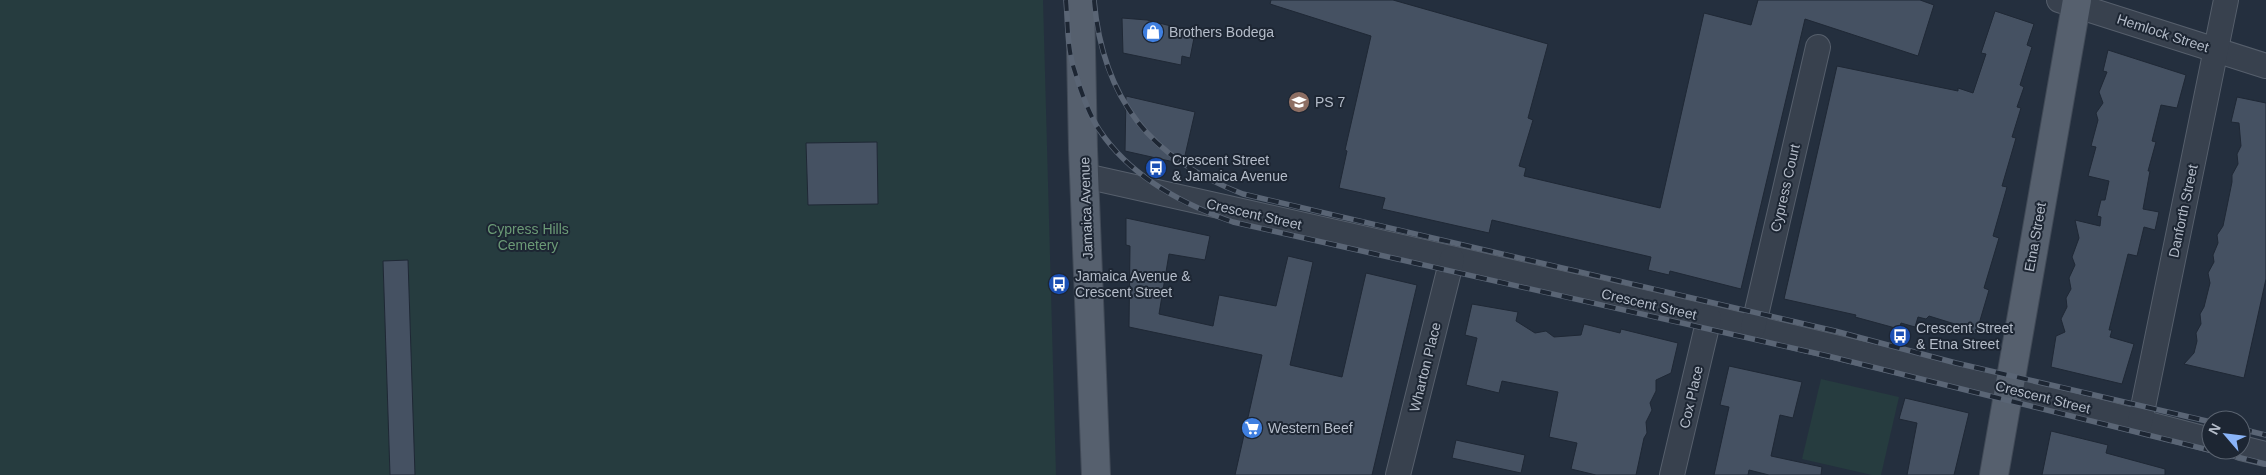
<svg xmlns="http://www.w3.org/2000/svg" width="2266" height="475" font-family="Arial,sans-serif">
<rect width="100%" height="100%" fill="#242f3e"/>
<g fill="#263c3f">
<path d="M 0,0 L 1043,0 L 1056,475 L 0,475 Z"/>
<path d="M 1821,379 L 1899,397 L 1881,475 L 1872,475 L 1802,459 Z"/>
</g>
<g fill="#455162" stroke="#1f2835">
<path d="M 1271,0 L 1393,0 L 1548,44 L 1528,118 L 1533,120 L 1519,166 L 1526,168 L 1524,176 L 1660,208 L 1704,13 L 1751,25 L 1758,0 L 1920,0 L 1934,5 L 1918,56 L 1805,19 L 1741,289 L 1670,271 L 1669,275 L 1648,270 L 1651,257 L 1492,220 L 1489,233 L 1382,209 L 1385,198 L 1339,188 L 1347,151 L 1345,150 L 1371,36 L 1270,4 Z"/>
<path d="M 1995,11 L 2034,24 L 2027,45 L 2032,47 L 2020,85 L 2024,87 L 2017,107 L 2021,108 L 2012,137 L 2016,138 L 2002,186 L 2007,187 L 1993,236 L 1999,238 L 1984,288 L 1989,290 L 1976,334 L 1957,328 L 1955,324 L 1929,316 L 1926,319 L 1918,317 L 1915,327 L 1901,323 L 1899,329 L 1855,317 L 1856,315 L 1784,299 L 1837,66 L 1958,91 L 1958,88 L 1973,93 L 1986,54 L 1981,53 Z"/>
<path d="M 1122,18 L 1147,20 L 1187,30 L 1186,37 L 1194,38 L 1190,58 L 1182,56 L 1181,65 L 1123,53 Z"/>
<path d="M 2108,50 L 2186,75 L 2177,108 L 2161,105 L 2152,141 L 2156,142 L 2148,171 L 2150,171 L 2143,209 L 2159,212 L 2155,230 L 2144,227 L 2137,256 L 2128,254 L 2109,330 L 2112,330 L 2110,337 L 2134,344 L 2122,384 L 2051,367 L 2056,336 L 2065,332 L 2061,319 L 2067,307 L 2066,298 L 2071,289 L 2069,278 L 2075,265 L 2072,257 L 2079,238 L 2075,220 L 2100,226 L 2101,217 L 2097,216 L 2101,200 L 2105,200 L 2109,181 L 2088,176 L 2096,147 L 2091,146 L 2098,120 L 2096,113 L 2103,103 L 2099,92 L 2107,72 L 2103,71 Z"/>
<path d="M 1126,96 L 1195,112 L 1183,164 L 1125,151 Z"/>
<path d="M 2237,97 L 2266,103 L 2266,279 L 2244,378 L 2184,364 L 2194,353 L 2197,341 L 2196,333 L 2201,324 L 2200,314 L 2204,307 L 2210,283 L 2208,273 L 2214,262 L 2213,255 L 2218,243 L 2217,235 L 2223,226 L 2232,182 L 2232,175 L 2238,164 L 2237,154 L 2241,146 L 2239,123 L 2231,122 Z"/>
<path d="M 877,142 L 878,204 L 808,205 L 806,143 Z"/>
<path d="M 1126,218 L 1210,236 L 1205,260 L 1169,254 L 1159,314 L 1213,326 L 1219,295 L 1276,306 L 1288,256 L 1313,262 L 1290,365 L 1342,377 L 1366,273 L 1417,285 L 1372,475 L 1235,475 L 1262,355 L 1129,327 L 1130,246 L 1126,245 Z"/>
<path d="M 408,260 L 415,475 L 390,475 L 383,261 Z"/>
<path d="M 1472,304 L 1518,312 L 1516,321 L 1535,333 L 1546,331 L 1554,337 L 1581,335 L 1584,324 L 1620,333 L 1621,329 L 1678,343 L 1671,373 L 1656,380 L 1656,391 L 1650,403 L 1652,410 L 1646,422 L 1647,433 L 1644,438 L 1636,475 L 1596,475 L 1571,469 L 1577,443 L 1549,437 L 1558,392 L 1502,381 L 1499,393 L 1466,385 L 1477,338 L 1465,335 Z"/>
<path d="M 1729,366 L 1802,382 L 1793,418 L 1780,415 L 1771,456 L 1822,467 L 1821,475 L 1769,475 L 1749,470 L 1748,475 L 1714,475 L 1729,407 L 1720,405 Z"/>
<path d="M 1905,398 L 1969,413 L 1954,475 L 1907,475 L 1917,423 L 1899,419 Z"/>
<path d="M 2051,431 L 2108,445 L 2106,453 L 2165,469 L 2165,475 L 2042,475 Z"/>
<path d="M 1456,440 L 1525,455 L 1521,473 L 1452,458 Z"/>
</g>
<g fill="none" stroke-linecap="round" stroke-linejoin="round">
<g stroke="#565f6c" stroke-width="26">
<g id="minor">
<path d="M 2059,0 L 2266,66"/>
<path d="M 1085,176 C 1461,260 1838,344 2211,440"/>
<path d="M 1753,328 L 1818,47"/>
<path d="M 2140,422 L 2226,0"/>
<path d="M 2241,448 L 2266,454"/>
<path d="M 1398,475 L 1452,259"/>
<path d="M 1672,475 L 1709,318"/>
</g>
</g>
<g stroke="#414a57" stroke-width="30">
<g id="major">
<path d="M 1080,0 L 1083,149 L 1096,475"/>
<path d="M 1994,475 L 2077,0"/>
</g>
</g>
<use href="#minor" stroke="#38414e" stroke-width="24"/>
<use href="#major" stroke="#56606e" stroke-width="28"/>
<g stroke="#5a6575" stroke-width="5.5">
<g id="rail">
<path d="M 1066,0 C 1068,24 1067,49 1075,72 C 1080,89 1090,117 1100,131 C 1131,177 1182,204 1233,222 L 1828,356 L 2266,464"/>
<path d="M 1094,0 C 1103,100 1151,159 1243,194 L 1835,331 L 1956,363 L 2211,422"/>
<path d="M 2241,429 L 2266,435"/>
</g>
</g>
<use href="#rail" stroke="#1d2633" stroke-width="4" stroke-dasharray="11" stroke-linecap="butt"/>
</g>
<defs>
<g id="shop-disc" transform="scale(1.125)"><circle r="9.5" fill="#3f7fe0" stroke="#1d2633"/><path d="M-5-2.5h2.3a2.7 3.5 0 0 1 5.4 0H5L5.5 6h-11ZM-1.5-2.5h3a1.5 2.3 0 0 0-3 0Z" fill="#fff"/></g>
<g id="school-disc" transform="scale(1.125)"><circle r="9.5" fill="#8d6e63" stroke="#1d2633"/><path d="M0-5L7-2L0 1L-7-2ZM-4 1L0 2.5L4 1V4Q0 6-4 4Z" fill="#fff"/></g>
<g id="bus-disc" transform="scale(1.125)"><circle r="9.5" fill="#1a4fb4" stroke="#1d2633"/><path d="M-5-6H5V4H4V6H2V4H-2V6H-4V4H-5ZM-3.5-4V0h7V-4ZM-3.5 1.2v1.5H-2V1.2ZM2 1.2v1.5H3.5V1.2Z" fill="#fff"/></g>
<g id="supermarket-disc" transform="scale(1.125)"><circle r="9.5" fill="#3f7fe0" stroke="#1d2633"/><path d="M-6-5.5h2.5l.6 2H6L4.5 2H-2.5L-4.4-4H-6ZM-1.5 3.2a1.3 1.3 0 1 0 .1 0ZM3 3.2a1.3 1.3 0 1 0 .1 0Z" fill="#fff"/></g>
</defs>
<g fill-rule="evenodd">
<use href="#shop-disc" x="1153" y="32"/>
<use href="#school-disc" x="1299" y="102"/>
<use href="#bus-disc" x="1156" y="168"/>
<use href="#bus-disc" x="1059" y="284"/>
<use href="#bus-disc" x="1900" y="336"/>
<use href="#supermarket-disc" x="1252" y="428"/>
</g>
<g text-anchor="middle" stroke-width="4" stroke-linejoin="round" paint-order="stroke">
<g font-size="14" fill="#b4bcc9" stroke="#1d2633" text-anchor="start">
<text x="1169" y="37">Brothers Bodega</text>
<text x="1315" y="107">PS 7</text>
<text x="1172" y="165">Crescent Street<tspan x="1172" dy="16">&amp; Jamaica Avenue</tspan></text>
<text x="1075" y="281">Jamaica Avenue &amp;<tspan x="1075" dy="16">Crescent Street</tspan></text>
<text x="1916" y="333">Crescent Street<tspan x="1916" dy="16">&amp; Etna Street</tspan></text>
<text x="1268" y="433">Western Beef</text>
</g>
<g font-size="14" fill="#b4bcc9" stroke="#1d2633">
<text transform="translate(2163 33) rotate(18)" y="5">Hemlock Street</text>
<text transform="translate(1785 188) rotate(-77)" y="5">Cypress Court</text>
<text transform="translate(1086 208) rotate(-92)" y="5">Jamaica Avenue</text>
<text transform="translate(2183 211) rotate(-78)" y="5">Danforth Street</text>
<text transform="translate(1254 214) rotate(13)" y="5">Crescent Street</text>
<text transform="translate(2035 237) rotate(-80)" y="5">Etna Street</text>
<text transform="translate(1649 304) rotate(13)" y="5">Crescent Street</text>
<text transform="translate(1425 367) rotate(-76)" y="5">Wharton Place</text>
<text transform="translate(1691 397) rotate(-77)" y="5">Cox Place</text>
<text transform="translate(2043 397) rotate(14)" y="5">Crescent Street</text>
</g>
<g font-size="14" fill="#6b9a76" stroke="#1d2633">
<text x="528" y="234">Cypress Hills<tspan x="528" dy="16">Cemetery</tspan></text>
</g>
</g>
<g transform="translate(2226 435) rotate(298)"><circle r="24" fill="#1d2633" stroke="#59626f"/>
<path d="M0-4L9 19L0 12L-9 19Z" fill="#8ab4f8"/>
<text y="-8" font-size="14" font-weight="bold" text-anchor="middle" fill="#b4bcc9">N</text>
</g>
</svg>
